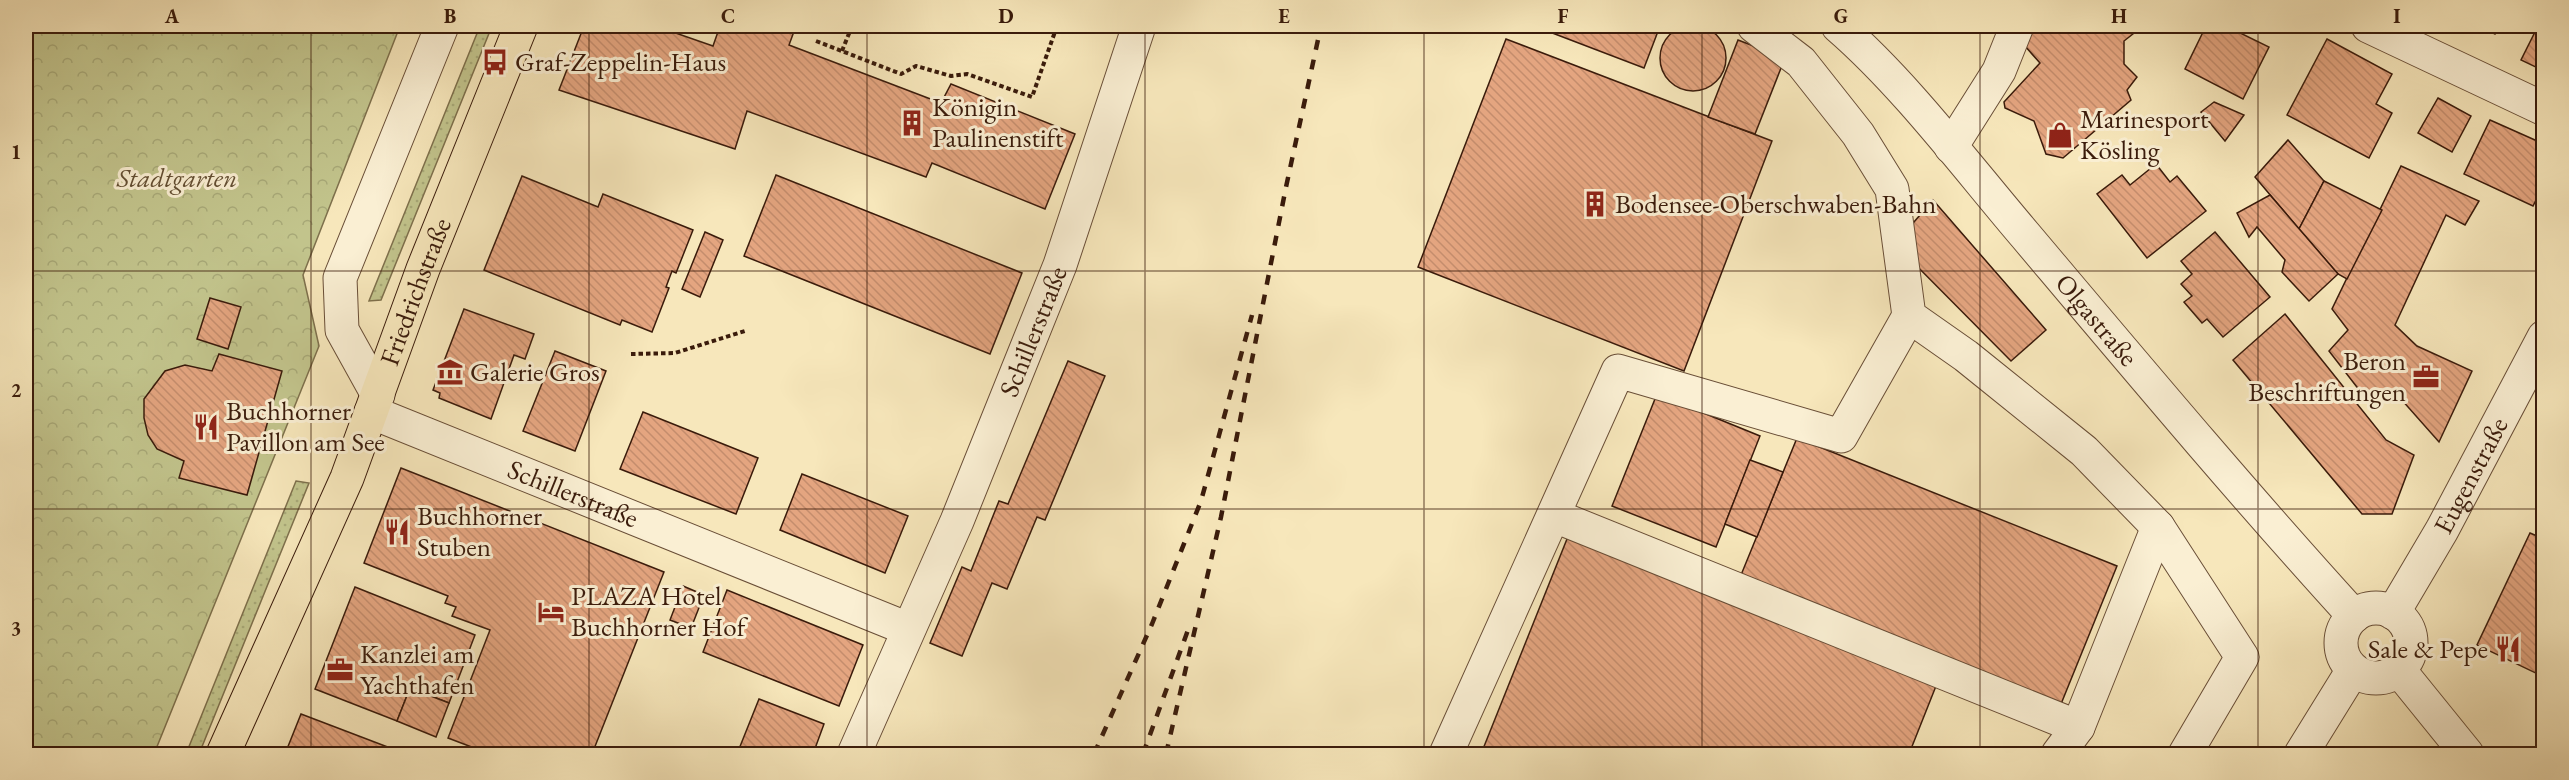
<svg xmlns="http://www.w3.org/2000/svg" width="2569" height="780" font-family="'EB Garamond',serif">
<defs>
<pattern id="grass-dots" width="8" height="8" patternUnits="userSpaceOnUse" patternTransform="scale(1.5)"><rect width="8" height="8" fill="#c2c48c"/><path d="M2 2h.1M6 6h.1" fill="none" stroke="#a7a877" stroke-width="1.8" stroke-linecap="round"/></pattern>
<pattern id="park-crowns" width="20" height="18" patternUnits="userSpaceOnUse" patternTransform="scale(1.5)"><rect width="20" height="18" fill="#c2c48c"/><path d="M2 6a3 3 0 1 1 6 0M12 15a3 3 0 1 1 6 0" fill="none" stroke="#a7a877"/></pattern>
<pattern id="building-back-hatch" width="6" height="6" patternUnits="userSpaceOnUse" patternTransform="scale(1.5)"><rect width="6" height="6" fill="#e4a580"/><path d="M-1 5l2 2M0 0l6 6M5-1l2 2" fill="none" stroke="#c48d6d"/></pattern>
</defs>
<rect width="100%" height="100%" fill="#f7e7bb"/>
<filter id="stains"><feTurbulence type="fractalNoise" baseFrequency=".00333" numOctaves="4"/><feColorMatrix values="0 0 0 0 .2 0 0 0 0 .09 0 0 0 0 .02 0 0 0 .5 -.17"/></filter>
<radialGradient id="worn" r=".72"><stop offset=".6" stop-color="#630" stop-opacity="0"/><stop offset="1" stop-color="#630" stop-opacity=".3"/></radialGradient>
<g fill="url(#grass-dots)" stroke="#7e704c" stroke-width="1.5">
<path d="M 480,26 L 492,26 L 381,300 L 369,301 Z"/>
<path d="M 296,481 L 309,483 L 199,754 L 186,754 Z"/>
</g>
<path fill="url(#park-crowns)" stroke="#7e704c" stroke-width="1.5" d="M 26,26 L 400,26 L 303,275 L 319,346 L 154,754 L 26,754 Z"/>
<g fill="url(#building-back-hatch)" stroke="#3a1b0b" stroke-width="1.5">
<circle cx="1693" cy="58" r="33"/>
<path d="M 584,26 L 664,26 L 664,29 L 713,46 L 720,26 L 796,26 L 789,45 L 941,103 L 951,84 L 1075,134 L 1045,209 L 932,163 L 926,177 L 747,111 L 735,149 L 559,90 Z"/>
<path d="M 1534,26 L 1660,26 L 1644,68 Z"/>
<path d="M 2057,26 L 2143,26 L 2124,41 L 2124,64 L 2137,77 L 2127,90 L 2131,100 L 2063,158 L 2046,154 L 2034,121 L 2005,108 L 2004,102 L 2040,63 L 2024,45 L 2034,28 L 2052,28 Z"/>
<path d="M 2206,26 L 2226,26 L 2269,47 L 2243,99 L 2185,69 Z"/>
<path d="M 2478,26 L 2499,26 L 2495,34 Z"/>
<path d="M 2538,26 L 2544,26 L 2544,71 L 2521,60 Z"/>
<path d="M 1506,39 L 1772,141 L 1684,371 L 1418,267 Z"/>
<path d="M 2327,39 L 2392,74 L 2376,104 L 2392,113 L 2369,158 L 2287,115 Z"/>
<path d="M 1738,40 L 1785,58 L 1755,134 L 1708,117 Z"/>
<path d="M 2438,98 L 2471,116 L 2452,152 L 2418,133 Z"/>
<path d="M 2214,102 L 2244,115 L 2225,141 L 2201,112 Z"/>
<path d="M 2490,120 L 2544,144 L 2544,184 L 2533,206 L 2464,174 Z"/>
<path d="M 2288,140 L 2324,181 L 2299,229 L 2255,177 Z"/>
<path d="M 2156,164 L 2170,182 L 2177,176 L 2206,211 L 2147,258 L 2097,194 L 2122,175 L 2130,185 Z"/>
<path d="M 2401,166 L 2479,201 L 2465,225 L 2446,215 L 2395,325 L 2417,346 L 2472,371 L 2439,442 L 2393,390 L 2370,404 L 2329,351 L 2348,330 L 2332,309 Z"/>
<path d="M 776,175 L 1022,273 L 990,354 L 744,256 Z"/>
<path d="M 522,176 L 598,207 L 603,194 L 693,230 L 676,273 L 672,271 L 666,287 L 669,288 L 652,332 L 622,320 L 620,325 L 484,270 Z"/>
<path d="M 2324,181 L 2382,210 L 2347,279 L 2338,274 L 2299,229 Z"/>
<path d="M 2270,195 L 2338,274 L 2309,301 L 2282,272 L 2285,260 L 2257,227 L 2249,237 L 2237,213 Z"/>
<path d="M 1933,200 L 2046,330 L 2011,361 L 1895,244 Z"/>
<path d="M 705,232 L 723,240 L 700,297 L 682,289 Z"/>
<path d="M 2215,232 L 2270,297 L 2223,337 L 2207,319 L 2202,323 L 2184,302 L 2192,296 L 2181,284 L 2192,274 L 2181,261 Z"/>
<path d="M 210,298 L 241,307 L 228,349 L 197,339 Z"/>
<path d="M 464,309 L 534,334 L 525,359 L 514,355 L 491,419 L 439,398 L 440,393 L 433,390 Z"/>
<path d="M 2285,314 L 2386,440 L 2414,455 L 2392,514 L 2362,514 L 2233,360 Z"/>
<path d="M 555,351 L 606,371 L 575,451 L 523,431 Z"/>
<path d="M 219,354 L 282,371 L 247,495 L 179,478 L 184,461 L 157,449 L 148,435 L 144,418 L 144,399 L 165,371 L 185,365 L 212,371 Z"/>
<path d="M 1068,361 L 1105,376 L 1045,520 L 1037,517 L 1007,589 L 992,583 L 962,656 L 930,643 L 962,567 L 971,571 L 999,501 L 1008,504 Z"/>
<path d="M 1657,394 L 1760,436 L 1716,547 L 1612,506 Z"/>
<path d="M 643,412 L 758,458 L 736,514 L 620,469 Z"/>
<path d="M 1797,438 L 2117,566 L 2061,704 L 1741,575 Z"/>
<path d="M 1750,460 L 1783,472 L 1757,537 L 1725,524 Z"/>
<path d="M 401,468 L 664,572 L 592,754 L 490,754 L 448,738 L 490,630 L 452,616 L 456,607 L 445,603 L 448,596 L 364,563 Z"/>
<path d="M 802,474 L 908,516 L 885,573 L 780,530 Z"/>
<path d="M 2530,533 L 2544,539 L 2542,676 L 2477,645 Z"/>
<path d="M 1569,534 L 1938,681 L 1909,754 L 1481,754 Z"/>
<path d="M 683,586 L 704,595 L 691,628 L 670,620 Z"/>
<path d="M 355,587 L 475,635 L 449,703 L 410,688 L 397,721 L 315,689 Z"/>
<path d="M 727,590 L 863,645 L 839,706 L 703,652 Z"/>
<path d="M 410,688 L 449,703 L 436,737 L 397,721 Z"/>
<path d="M 759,699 L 824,724 L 813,754 L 737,754 Z"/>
<path d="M 301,714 L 406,754 L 285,754 Z"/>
</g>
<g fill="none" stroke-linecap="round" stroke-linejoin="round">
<g stroke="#694e37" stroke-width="35">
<g id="minor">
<path d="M 1754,26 L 1801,62 L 1858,134 L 1892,189 L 1909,316 L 1966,356 L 2084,451 L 2158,527 L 2242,657 L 2185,754"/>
<path id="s1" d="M 1838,26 C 1905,84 1967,167 2025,235 C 2133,363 2241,492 2354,616"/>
<path d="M 2368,26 L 2544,109"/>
<path d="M 1951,147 L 1999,71 L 2017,26"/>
<path d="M 378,395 L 342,330 L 340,278 L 442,26"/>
<path id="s2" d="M 371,412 L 908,629"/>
<path d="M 1555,516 L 2078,727"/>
<circle cx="2376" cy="643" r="35"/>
<path id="s3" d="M 2393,613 L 2442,530 L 2544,337"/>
<path d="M 2399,670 L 2467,754"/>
<path id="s4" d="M 854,754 L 957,521 L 1060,265 L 1139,26"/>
<path d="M 1446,754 L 1618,371 L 1841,436 L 1909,316"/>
<path d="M 2058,754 L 2078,727 L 2158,527"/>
<path d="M 2301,754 L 2353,670"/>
</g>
</g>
<g stroke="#3a1b0b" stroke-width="35">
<g id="major">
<path id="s5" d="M 223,754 L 347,478 L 423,269 L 521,26"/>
</g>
</g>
<g stroke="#3a1b0b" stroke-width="4" stroke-dasharray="4.5 3" stroke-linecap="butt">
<path d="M 816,41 L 901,74 L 916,66 L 951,76 L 967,74 L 1032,97 L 1057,26"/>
<path d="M 842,51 L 852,26"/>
<path d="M 631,354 L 675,353 L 745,331"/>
</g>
<use href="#minor" stroke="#faefd3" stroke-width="33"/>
<use href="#major" stroke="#f7e7bb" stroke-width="33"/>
<g stroke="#3a1b0b" stroke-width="4.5" stroke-dasharray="10 10" stroke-linecap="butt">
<path d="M 1094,754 L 1152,624 L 1201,501 L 1252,315"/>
<path d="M 1143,754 L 1188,630"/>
<path d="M 1166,754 L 1221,517 L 1286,187 L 1321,26"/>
</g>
</g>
<path fill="none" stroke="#3a1b0b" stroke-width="1.5" stroke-opacity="0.55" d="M 311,26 L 311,754M 589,26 L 589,754M 867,26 L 867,754M 1145,26 L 1145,754M 1424,26 L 1424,754M 1702,26 L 1702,754M 1980,26 L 1980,754M 2258,26 L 2258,754M 26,271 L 2544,271M 26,509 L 2544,509"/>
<defs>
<g id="bus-bare" transform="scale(2.07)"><path d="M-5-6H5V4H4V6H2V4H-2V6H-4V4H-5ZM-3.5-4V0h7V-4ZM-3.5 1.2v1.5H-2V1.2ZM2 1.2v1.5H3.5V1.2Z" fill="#8f2418" stroke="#faefd3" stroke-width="2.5" paint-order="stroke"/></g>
<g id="building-bare" transform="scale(2.07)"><path d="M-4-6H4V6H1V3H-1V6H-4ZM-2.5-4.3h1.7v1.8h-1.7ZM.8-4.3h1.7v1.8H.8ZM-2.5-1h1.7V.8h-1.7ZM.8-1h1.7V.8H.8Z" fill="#8f2418" stroke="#faefd3" stroke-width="2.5" paint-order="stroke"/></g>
<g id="shop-bare" transform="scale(2.07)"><path d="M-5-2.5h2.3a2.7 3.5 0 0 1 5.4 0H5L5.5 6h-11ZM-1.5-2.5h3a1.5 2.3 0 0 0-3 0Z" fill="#8f2418" stroke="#faefd3" stroke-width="2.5" paint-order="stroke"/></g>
<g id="museum-bare" transform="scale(2.07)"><path d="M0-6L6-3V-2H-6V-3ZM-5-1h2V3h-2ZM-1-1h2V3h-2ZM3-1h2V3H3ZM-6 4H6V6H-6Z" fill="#8f2418" stroke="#faefd3" stroke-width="2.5" paint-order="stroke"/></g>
<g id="office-bare" transform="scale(2.07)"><path d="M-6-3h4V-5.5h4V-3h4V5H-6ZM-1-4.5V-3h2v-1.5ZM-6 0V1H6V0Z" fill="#8f2418" stroke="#faefd3" stroke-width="2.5" paint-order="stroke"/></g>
<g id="restaurant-bare" transform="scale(2.07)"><path d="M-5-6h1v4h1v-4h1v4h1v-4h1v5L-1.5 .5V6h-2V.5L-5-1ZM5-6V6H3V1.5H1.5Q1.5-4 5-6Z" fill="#8f2418" stroke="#faefd3" stroke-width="2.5" paint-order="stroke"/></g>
<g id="hotel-bare" transform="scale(2.07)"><path d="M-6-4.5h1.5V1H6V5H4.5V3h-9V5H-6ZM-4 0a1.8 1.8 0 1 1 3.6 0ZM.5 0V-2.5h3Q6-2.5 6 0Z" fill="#8f2418" stroke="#faefd3" stroke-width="2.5" paint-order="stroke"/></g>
</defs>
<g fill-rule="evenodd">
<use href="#bus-bare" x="495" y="62"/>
<use href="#building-bare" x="912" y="123"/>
<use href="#shop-bare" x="2060" y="135"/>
<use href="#building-bare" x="1595" y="204"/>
<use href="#museum-bare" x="450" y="372"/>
<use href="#office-bare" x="2426" y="377"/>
<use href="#restaurant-bare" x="206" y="427"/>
<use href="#restaurant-bare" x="397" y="532"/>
<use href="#hotel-bare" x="551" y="612"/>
<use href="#restaurant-bare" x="2508" y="649"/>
<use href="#office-bare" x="340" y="670"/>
</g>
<g text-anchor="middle" stroke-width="6" stroke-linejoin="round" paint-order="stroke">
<g font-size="27" fill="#3a1b0b" stroke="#faefd3" text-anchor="start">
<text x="515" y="71">Graf-Zeppelin-Haus</text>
<text x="932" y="116">Königin<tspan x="932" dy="31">Paulinenstift</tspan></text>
<text x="2080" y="128">Marinesport<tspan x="2080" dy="31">Kösling</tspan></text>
<text x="1615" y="213">Bodensee-Oberschwaben-Bahn</text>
<text x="2406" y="370" text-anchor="end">Beron<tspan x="2406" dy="31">Beschriftungen</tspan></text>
<text x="470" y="381">Galerie Gros</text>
<text x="226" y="420">Buchhorner<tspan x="226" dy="31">Pavillon am See</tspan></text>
<text x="417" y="525">Buchhorner<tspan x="417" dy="31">Stuben</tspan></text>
<text x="571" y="605">PLAZA Hotel<tspan x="571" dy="31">Buchhorner Hof</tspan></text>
<text x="2488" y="658" text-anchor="end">Sale &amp; Pepe</text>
<text x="360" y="663">Kanzlei am<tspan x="360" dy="31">Yachthafen</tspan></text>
</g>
<g font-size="27" font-style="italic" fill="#634e32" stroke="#faefd3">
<text x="177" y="187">Stadtgarten</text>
</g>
<g font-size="27" fill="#3a1b0b" stroke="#faefd3">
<text dy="9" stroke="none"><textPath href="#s5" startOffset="501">Friedrichstraße</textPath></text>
<text dy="9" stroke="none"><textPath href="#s1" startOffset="392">Olgastraße</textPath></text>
<text dy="9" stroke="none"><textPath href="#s4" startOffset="459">Schillerstraße</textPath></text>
<text dy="9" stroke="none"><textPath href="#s3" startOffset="158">Eugenstraße</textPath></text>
<text dy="9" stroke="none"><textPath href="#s2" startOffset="218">Schillerstraße</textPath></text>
</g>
</g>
<rect width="2569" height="780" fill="none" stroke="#f7e7bb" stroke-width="66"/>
<rect x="33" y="33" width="2503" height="714" fill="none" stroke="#3a1b0b" stroke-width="2"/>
<g font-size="20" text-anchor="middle" font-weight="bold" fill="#3a1b0b">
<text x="172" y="23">A</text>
<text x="450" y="23">B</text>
<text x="728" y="23">C</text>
<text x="1006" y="23">D</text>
<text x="1284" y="23">E</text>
<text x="1563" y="23">F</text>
<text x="1841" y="23">G</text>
<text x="2119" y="23">H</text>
<text x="2397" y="23">I</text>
<text x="16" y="159">1</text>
<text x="16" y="397">2</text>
<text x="16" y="635">3</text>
</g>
<rect width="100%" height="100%" filter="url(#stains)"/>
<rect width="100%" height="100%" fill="url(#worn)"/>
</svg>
